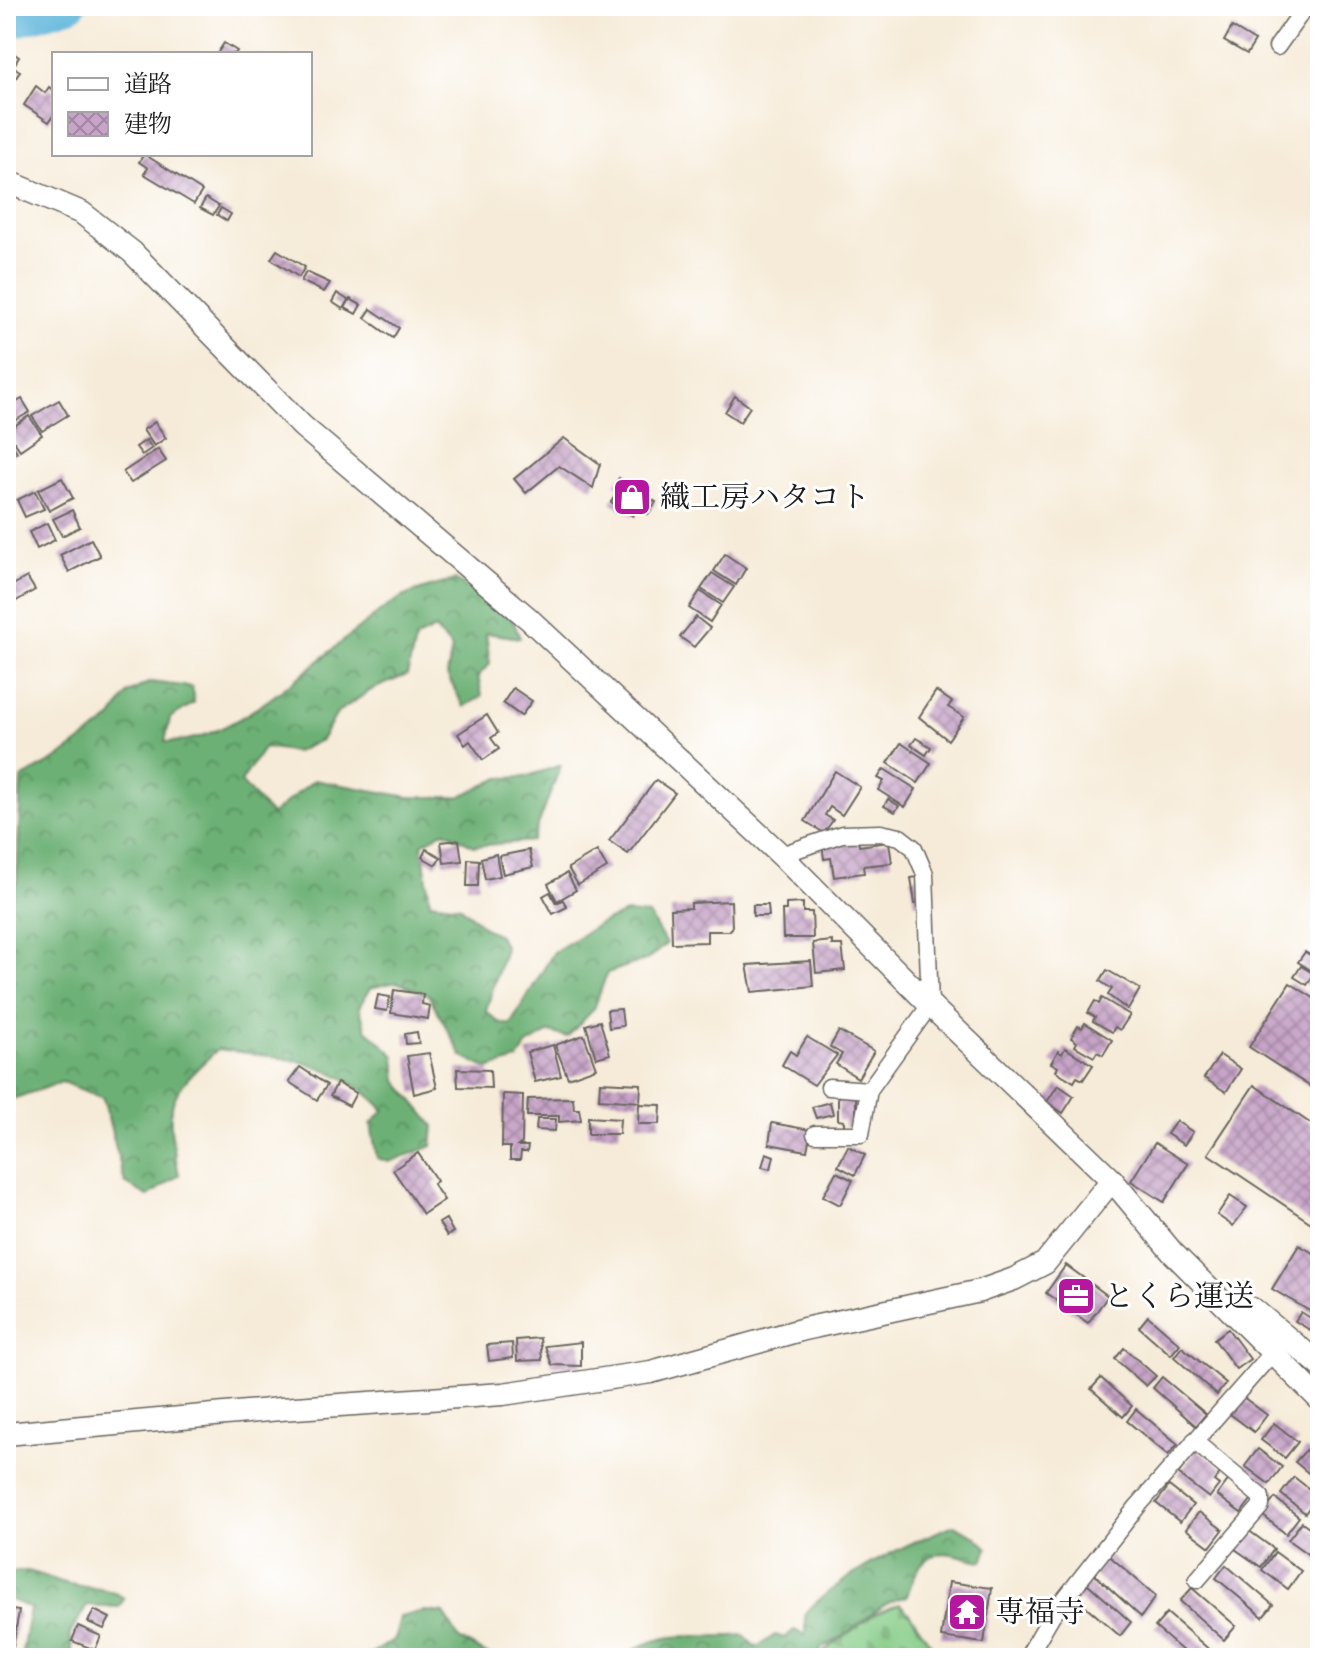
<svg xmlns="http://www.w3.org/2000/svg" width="1326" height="1664" font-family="'IM FELL English','Noto Serif JP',serif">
<defs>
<pattern id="forest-crowns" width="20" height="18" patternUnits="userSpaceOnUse" patternTransform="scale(2)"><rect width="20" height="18" fill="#6cb074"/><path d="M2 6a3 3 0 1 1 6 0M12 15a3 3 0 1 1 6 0" fill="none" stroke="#588e5e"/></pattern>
<pattern id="cemetery-stones" width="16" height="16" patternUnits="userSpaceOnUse" patternTransform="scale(2)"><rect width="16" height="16" fill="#86cc87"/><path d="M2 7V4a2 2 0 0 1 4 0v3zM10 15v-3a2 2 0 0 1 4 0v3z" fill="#73af74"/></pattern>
<pattern id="building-cross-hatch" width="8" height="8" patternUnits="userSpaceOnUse" patternTransform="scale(2)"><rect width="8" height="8" fill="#c7a4c8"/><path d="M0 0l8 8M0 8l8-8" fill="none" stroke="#a185a2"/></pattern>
</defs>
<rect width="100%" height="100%" fill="#fff"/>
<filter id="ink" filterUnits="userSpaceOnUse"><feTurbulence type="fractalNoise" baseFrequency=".0125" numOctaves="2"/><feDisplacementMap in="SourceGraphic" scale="16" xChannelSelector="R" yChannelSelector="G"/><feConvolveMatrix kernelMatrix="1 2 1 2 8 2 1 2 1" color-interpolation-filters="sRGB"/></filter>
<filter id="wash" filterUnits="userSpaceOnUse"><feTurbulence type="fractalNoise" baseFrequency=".006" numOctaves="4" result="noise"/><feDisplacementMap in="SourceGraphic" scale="32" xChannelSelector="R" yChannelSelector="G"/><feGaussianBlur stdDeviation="1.8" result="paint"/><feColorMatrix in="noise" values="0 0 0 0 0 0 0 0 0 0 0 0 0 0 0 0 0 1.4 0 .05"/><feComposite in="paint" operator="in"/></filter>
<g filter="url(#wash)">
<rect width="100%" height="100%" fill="#f6ebd8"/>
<g fill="url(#forest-crowns)" stroke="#446648" stroke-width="2">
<path d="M 455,580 L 512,618 L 520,638 L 486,633 L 490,664 L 478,676 L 482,696 L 464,707 L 447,675 L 452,648 L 435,629 L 416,638 L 407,675 L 373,689 L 338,712 L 321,740 L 296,752 L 264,747 L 241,782 L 271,815 L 314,780 L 409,797 L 459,797 L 500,778 L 525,777 L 561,765 L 532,841 L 474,846 L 445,831 L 422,844 L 430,902 L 460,906 L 486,929 L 499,935 L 505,948 L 486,1011 L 498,1022 L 510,1025 L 554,952 L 599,924 L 626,913 L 649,915 L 666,944 L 648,959 L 607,973 L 594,1009 L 567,1037 L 550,1032 L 527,1045 L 518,1060 L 487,1069 L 462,1056 L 428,994 L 396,982 L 370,988 L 359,1007 L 366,1029 L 395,1056 L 397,1081 L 434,1126 L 432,1146 L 389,1162 L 377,1158 L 371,1124 L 384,1110 C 335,1058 284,1059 218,1049 C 163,1099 165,1104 179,1175 L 148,1196 L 125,1183 L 103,1098 L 62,1082 L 6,1101 L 6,895 L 17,882 L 21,778 L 58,758 L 111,719 L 128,693 L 150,682 L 192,687 L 194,703 L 170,718 L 165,742 C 243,744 332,641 397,600 C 413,590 436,586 455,580 Z"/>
<path d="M 954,1525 L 974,1535 L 988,1548 L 983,1561 C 971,1560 964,1556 952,1554 C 923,1548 914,1574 907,1596 C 872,1604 855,1636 822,1647 L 818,1658 L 623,1658 C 661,1626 699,1640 744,1635 L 753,1645 L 759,1646 L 775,1635 L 785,1638 L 794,1630 L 805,1635 L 805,1613 C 846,1572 900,1547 954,1525 Z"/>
<path d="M 27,1571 C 42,1574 55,1581 69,1584 C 90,1589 106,1586 124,1598 L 119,1607 L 87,1605 L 70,1634 L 73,1658 L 21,1658 L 30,1608 L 6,1598 L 6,1572 Z"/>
<path d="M 424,1611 L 444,1613 L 459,1639 L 494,1658 L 363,1658 L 395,1639 L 400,1617 Z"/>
</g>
<path fill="url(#cemetery-stones)" stroke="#517452" stroke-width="2" d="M 900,1604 C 918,1620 925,1642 943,1658 L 823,1658 L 824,1651 L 875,1614 Z"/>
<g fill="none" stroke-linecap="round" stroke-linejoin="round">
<path stroke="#5cb4da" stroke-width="28" d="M 6,26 L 72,6"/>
</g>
<g id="blocks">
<g fill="url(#building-cross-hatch)">
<path d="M 1232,27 L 1255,41 L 1247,54 L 1224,41 Z"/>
<path d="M 224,43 L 237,51 L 235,54 L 217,54 Z"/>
<path d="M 10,51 L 19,57 L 13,67 L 20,71 L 6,95 L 6,59 Z"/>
<path d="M 36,86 L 45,93 L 49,87 L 54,91 L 54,114 L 49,122 L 24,105 Z"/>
<path d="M 144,154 L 202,191 L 194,204 L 144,174 L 148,168 L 139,162 Z"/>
<path d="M 206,198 L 219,206 L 213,215 L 200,208 Z"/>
<path d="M 221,208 L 231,214 L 227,221 L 217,215 Z"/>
<path d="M 277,250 L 305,267 L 299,277 L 271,259 Z"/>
<path d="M 306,272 L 330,283 L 324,292 L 301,281 Z"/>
<path d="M 337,293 L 348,300 L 343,309 L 332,302 Z"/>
<path d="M 350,299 L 361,305 L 356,314 L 345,308 Z"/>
<path d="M 371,309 L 399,328 L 393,338 L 365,318 Z"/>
<path d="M 6,336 L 16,354 L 6,359 Z"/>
<path d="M 735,396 L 750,407 L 740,422 L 725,412 Z"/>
<path d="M 22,399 L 30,412 L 14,421 L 6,408 Z"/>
<path d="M 59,400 L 68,415 L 42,431 L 32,416 Z"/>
<path d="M 29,416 L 42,435 L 20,450 L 7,431 Z"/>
<path d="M 155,422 L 166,438 L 154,446 L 143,430 Z"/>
<path d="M 6,435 L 17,452 L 6,459 Z"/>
<path d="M 564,438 L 600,464 L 593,488 L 559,466 L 526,493 L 514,479 Z"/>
<path d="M 146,440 L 152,448 L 142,455 L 136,447 Z"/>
<path d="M 158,449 L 166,461 L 131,483 L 123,472 Z"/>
<path d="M 62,478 L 73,498 L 49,511 L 38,490 Z"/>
<path d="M 619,478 L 656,502 L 648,514 L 638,508 L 633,516 L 611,502 L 621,487 L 615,484 Z"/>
<path d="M 35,491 L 44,509 L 25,517 L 17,500 Z"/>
<path d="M 72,510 L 80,527 L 62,536 L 53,519 Z"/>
<path d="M 47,523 L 55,540 L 37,549 L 29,532 Z"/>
<path d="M 91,539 L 100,556 L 69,572 L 60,555 Z"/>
<path d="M 725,554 L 746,568 L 736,585 L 714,571 Z"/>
<path d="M 712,573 L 734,587 L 723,603 L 701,589 Z"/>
<path d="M 27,577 L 35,590 L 6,607 L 6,589 Z"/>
<path d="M 700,591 L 721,605 L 710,622 L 689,608 Z"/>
<path d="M 696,617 L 710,628 L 694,647 L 680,637 Z"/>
<path d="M 513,688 L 532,701 L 521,716 L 503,703 Z"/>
<path d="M 936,691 L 952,702 L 948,707 L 964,717 L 948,740 L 919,717 Z"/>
<path d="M 487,715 L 498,733 L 491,738 L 499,749 L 483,760 L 470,741 L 465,745 L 458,734 Z"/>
<path d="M 916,738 L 931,747 L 926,755 L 911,745 Z"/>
<path d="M 901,743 L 931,763 L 918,783 L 888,763 Z"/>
<path d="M 884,769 L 916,789 L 905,807 L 878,790 L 884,781 L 878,778 Z"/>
<path d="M 835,771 L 860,787 L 842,815 L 830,807 L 825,815 L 833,820 L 824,833 L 805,821 Z"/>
<path d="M 656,780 L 675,793 L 628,854 L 609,841 Z"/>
<path d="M 888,799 L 899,806 L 895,812 L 884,806 Z"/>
<path d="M 459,840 L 462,861 L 444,863 L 441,842 Z"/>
<path d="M 858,840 L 859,846 L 889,842 L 892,863 L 863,866 L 864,873 L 834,877 L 831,858 L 824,859 L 822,844 Z"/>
<path d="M 426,849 L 441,857 L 436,865 L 422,857 Z"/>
<path d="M 529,850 L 533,867 L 503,874 L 499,856 Z"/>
<path d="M 597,851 L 607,868 L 578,885 L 568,868 Z"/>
<path d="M 496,854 L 500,876 L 485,879 L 481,858 Z"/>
<path d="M 468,859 L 479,860 L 478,886 L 467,886 Z"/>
<path d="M 567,873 L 576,890 L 557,901 L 548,884 Z"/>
<path d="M 917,877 L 920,903 L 915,904 L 911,878 Z"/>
<path d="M 550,892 L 556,903 L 563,900 L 567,907 L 553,914 L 543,896 Z"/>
<path d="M 731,901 L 732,928 L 729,931 L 707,931 L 707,942 L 672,943 L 671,909 L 691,908 L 691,903 Z"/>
<path d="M 803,903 L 803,912 L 812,912 L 813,938 L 783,938 L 782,910 L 786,910 L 786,904 Z"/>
<path d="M 753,905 L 768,905 L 769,916 L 753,916 Z"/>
<path d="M 832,941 L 832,945 L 842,945 L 845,970 L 816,973 L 813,943 Z"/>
<path d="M 1305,952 L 1320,961 L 1315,973 L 1298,962 Z"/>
<path d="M 811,961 L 813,986 L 752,992 L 747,965 Z"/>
<path d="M 1301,966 L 1314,974 L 1307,985 L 1294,977 Z"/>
<path d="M 1107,970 L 1140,989 L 1128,1010 L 1108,995 L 1112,989 L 1100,981 Z"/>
<path d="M 1290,983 L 1320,1002 L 1320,1093 L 1249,1047 Z"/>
<path d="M 394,990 L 423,994 L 422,1004 L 430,1006 L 428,1019 L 391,1013 Z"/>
<path d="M 378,995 L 390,997 L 387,1011 L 375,1009 Z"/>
<path d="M 1102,998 L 1130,1015 L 1120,1030 L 1115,1027 L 1112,1032 L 1093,1021 L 1095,1017 L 1088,1013 L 1095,1001 L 1099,1004 Z"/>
<path d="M 621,1009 L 623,1026 L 609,1028 L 607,1010 Z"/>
<path d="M 600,1021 L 610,1054 L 596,1058 L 586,1025 Z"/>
<path d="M 1085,1023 L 1112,1040 L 1103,1055 L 1097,1052 L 1094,1057 L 1075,1046 L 1077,1042 L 1071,1038 L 1078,1026 L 1082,1028 Z"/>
<path d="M 839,1031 L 874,1051 L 858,1078 L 836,1064 L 842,1054 L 830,1047 Z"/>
<path d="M 417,1032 L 419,1043 L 406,1044 L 405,1034 Z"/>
<path d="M 584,1035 L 596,1068 L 568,1078 L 555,1045 Z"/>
<path d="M 807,1037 L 837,1055 L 814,1085 L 782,1065 L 790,1051 L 796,1055 Z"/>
<path d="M 553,1045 L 561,1076 L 535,1082 L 527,1052 Z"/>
<path d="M 1065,1048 L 1093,1065 L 1083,1080 L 1077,1077 L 1074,1082 L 1056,1071 L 1058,1067 L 1051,1063 L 1058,1051 L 1062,1054 Z"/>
<path d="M 429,1053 L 437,1088 L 414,1094 L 407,1056 Z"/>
<path d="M 1220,1055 L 1241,1069 L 1226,1092 L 1204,1078 Z"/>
<path d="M 300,1067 L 327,1085 L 317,1100 L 289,1082 Z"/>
<path d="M 457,1069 L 490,1070 L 491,1088 L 458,1087 Z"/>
<path d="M 600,1082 L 641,1084 L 640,1102 L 599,1099 Z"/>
<path d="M 337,1083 L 356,1093 L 349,1106 L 330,1096 Z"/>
<path d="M 1058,1085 L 1074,1096 L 1063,1113 L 1047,1102 Z"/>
<path d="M 1254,1085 L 1320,1130 L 1320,1229 L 1208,1154 Z"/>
<path d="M 503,1094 L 523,1095 L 522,1143 L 518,1146 L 528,1146 L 527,1152 L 521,1152 L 520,1160 L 510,1160 L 510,1147 L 502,1147 Z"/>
<path d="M 838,1095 L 856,1095 L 856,1128 L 844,1127 L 844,1121 L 838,1120 Z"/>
<path d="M 573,1098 L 574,1109 L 579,1109 L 581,1120 L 559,1122 L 559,1116 L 527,1116 L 528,1099 Z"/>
<path d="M 830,1102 L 833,1114 L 816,1118 L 812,1107 Z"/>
<path d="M 639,1104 L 661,1105 L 660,1124 L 638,1124 Z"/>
<path d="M 588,1117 L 620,1119 L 619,1134 L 588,1134 Z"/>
<path d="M 537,1119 L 556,1119 L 555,1131 L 536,1130 Z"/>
<path d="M 1176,1121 L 1193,1132 L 1184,1145 L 1167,1134 Z"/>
<path d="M 772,1123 L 811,1130 L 807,1151 L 769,1144 Z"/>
<path d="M 1155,1143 L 1188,1164 L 1164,1202 L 1131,1181 Z"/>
<path d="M 848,1146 L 865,1155 L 855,1175 L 838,1166 Z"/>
<path d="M 418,1153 L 437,1181 L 433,1184 L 444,1200 L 423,1214 L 393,1170 Z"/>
<path d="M 766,1153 L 774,1156 L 771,1169 L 762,1167 Z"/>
<path d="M 836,1172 L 853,1180 L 840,1205 L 823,1196 Z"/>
<path d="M 1230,1196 L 1247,1207 L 1233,1226 L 1217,1215 Z"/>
<path d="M 446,1219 L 453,1232 L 447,1236 L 439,1223 Z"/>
<path d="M 1299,1245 L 1320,1257 L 1320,1317 L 1272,1289 Z"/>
<path d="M 1066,1265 L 1108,1296 L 1088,1323 L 1046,1293 Z"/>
<path d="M 1301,1312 L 1320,1324 L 1320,1336 L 1295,1321 Z"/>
<path d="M 1148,1316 L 1180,1344 L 1171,1355 L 1139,1327 Z"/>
<path d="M 1228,1329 L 1250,1359 L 1236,1369 L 1214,1339 Z"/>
<path d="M 540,1338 L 542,1360 L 517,1361 L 516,1340 Z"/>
<path d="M 581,1342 L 581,1366 L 552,1365 L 545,1346 Z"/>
<path d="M 512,1343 L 513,1358 L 489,1361 L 487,1345 Z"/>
<path d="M 1182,1347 L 1226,1383 L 1217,1395 L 1174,1357 Z"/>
<path d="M 1124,1348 L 1156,1376 L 1146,1386 L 1115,1359 Z"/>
<path d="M 1162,1377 L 1206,1414 L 1196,1426 L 1153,1388 Z"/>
<path d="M 1101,1378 L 1132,1406 L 1123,1417 L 1091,1389 Z"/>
<path d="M 1243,1397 L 1267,1415 L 1254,1432 L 1230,1414 Z"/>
<path d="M 1136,1409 L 1178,1444 L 1168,1455 L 1127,1421 Z"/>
<path d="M 1274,1423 L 1298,1442 L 1285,1458 L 1261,1440 Z"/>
<path d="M 1197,1449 L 1223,1469 L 1214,1481 L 1219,1485 L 1209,1498 L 1178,1474 Z"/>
<path d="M 1258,1449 L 1282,1467 L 1269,1484 L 1245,1466 Z"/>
<path d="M 1306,1450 L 1320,1458 L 1320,1470 L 1313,1477 L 1295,1462 Z"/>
<path d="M 1294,1477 L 1318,1496 L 1305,1513 L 1281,1494 Z"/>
<path d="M 1230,1478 L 1254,1496 L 1241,1513 L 1217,1495 Z"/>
<path d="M 1169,1486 L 1193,1505 L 1180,1522 L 1156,1503 Z"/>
<path d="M 1275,1498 L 1299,1517 L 1286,1534 L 1262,1515 Z"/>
<path d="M 1199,1512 L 1223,1530 L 1210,1547 L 1186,1529 Z"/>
<path d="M 1302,1522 L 1320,1535 L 1320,1563 L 1288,1540 Z"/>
<path d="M 1248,1530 L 1274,1549 L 1261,1567 L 1235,1549 Z"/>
<path d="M 1275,1552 L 1301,1571 L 1288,1589 L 1262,1570 Z"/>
<path d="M 1107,1554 L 1156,1596 L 1141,1617 L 1093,1573 Z"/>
<path d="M 1226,1565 L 1273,1605 L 1263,1617 L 1216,1578 Z"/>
<path d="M 949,1582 L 992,1588 L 984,1643 L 941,1637 Z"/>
<path d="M 1087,1583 L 1131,1622 L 1120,1636 L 1075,1597 Z"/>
<path d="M 1192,1588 L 1236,1626 L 1224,1640 L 1180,1601 Z"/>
<path d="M 6,1609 L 19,1611 L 11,1658 L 6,1658 Z"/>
<path d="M 94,1610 L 110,1618 L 104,1629 L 88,1622 Z"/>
<path d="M 1167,1613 L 1212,1652 L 1206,1658 L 1191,1658 L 1155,1627 Z"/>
<path d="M 78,1626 L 101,1636 L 95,1650 L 72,1641 Z"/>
</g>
</g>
</g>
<g filter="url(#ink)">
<use href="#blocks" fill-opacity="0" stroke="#68645e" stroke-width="2"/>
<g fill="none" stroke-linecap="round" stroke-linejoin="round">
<g stroke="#68645e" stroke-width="19">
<g id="street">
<path d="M 1277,47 L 1306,6"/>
<path d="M 781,855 L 842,834 L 881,833 L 900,837 L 914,848 L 925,874 L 930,1005 L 869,1090 L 829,1087"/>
<path d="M 815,1134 L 861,1134 L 869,1090"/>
<path d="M 1194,1441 L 1261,1497 L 1261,1506 L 1197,1580"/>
<path d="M 1027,1658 L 1052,1615 L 1137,1507 L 1274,1351"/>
</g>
</g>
<g stroke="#68645e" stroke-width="25">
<g id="secondary">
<path d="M 6,181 L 82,213 L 132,252 L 302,426 L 529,619 L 781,855 L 930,1005 L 1112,1180 L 1172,1252 L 1320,1400"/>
<path d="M 1229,1307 L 1242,1305 L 1254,1310 L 1320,1365"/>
<path d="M 6,1434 L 280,1409 L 503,1394 L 651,1372 L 804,1329 L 980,1291 L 1014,1279 L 1045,1263 L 1112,1180"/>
</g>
</g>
<use href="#street" stroke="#fff" stroke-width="16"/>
<use href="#secondary" stroke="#fff" stroke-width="22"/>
<g stroke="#1c1c1c" stroke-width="8">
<path id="rail" d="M 1316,1658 L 1320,1654"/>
</g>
<use href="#rail" stroke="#fff" stroke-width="5" stroke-dasharray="15" stroke-linecap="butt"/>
</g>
</g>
<defs>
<g id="shop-square" transform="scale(2)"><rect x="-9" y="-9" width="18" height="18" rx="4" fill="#b5179e" stroke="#fff"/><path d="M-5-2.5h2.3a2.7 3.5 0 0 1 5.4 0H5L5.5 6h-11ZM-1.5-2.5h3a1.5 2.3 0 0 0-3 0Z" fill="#fff"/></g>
<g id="office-square" transform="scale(2)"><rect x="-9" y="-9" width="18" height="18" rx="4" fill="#b5179e" stroke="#fff"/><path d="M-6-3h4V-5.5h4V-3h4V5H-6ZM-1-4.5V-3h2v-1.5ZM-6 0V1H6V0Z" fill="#fff"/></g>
<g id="temple-square" transform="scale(2)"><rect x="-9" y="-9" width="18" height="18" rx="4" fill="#b5179e" stroke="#fff"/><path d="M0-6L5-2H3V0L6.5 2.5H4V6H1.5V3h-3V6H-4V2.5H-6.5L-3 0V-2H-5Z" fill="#fff"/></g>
</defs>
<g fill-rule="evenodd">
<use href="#shop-square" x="632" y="497"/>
<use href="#office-square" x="1076" y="1296"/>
<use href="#temple-square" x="967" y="1612"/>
</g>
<g text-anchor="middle" stroke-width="6" stroke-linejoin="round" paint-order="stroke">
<g font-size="30" fill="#1c1c1c" stroke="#fff" text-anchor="start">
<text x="660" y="507">織工房ハタコト</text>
<text x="1104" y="1306">とくら運送</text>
<text x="995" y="1622">専福寺</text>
</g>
</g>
<rect width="1326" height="1664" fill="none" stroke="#fff" stroke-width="32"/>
<rect x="52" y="52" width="260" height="104" fill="#ffffff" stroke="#a4a4a4" stroke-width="2"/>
<rect x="68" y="78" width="40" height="12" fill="#ffffff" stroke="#a4a4a4" stroke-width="2"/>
<text x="124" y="92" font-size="24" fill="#1c1c1c">道路</text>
<rect x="68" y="112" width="40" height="24" fill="url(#building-cross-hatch)" stroke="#a4a4a4" stroke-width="2"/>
<text x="124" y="132" font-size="24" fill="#1c1c1c">建物</text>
</svg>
